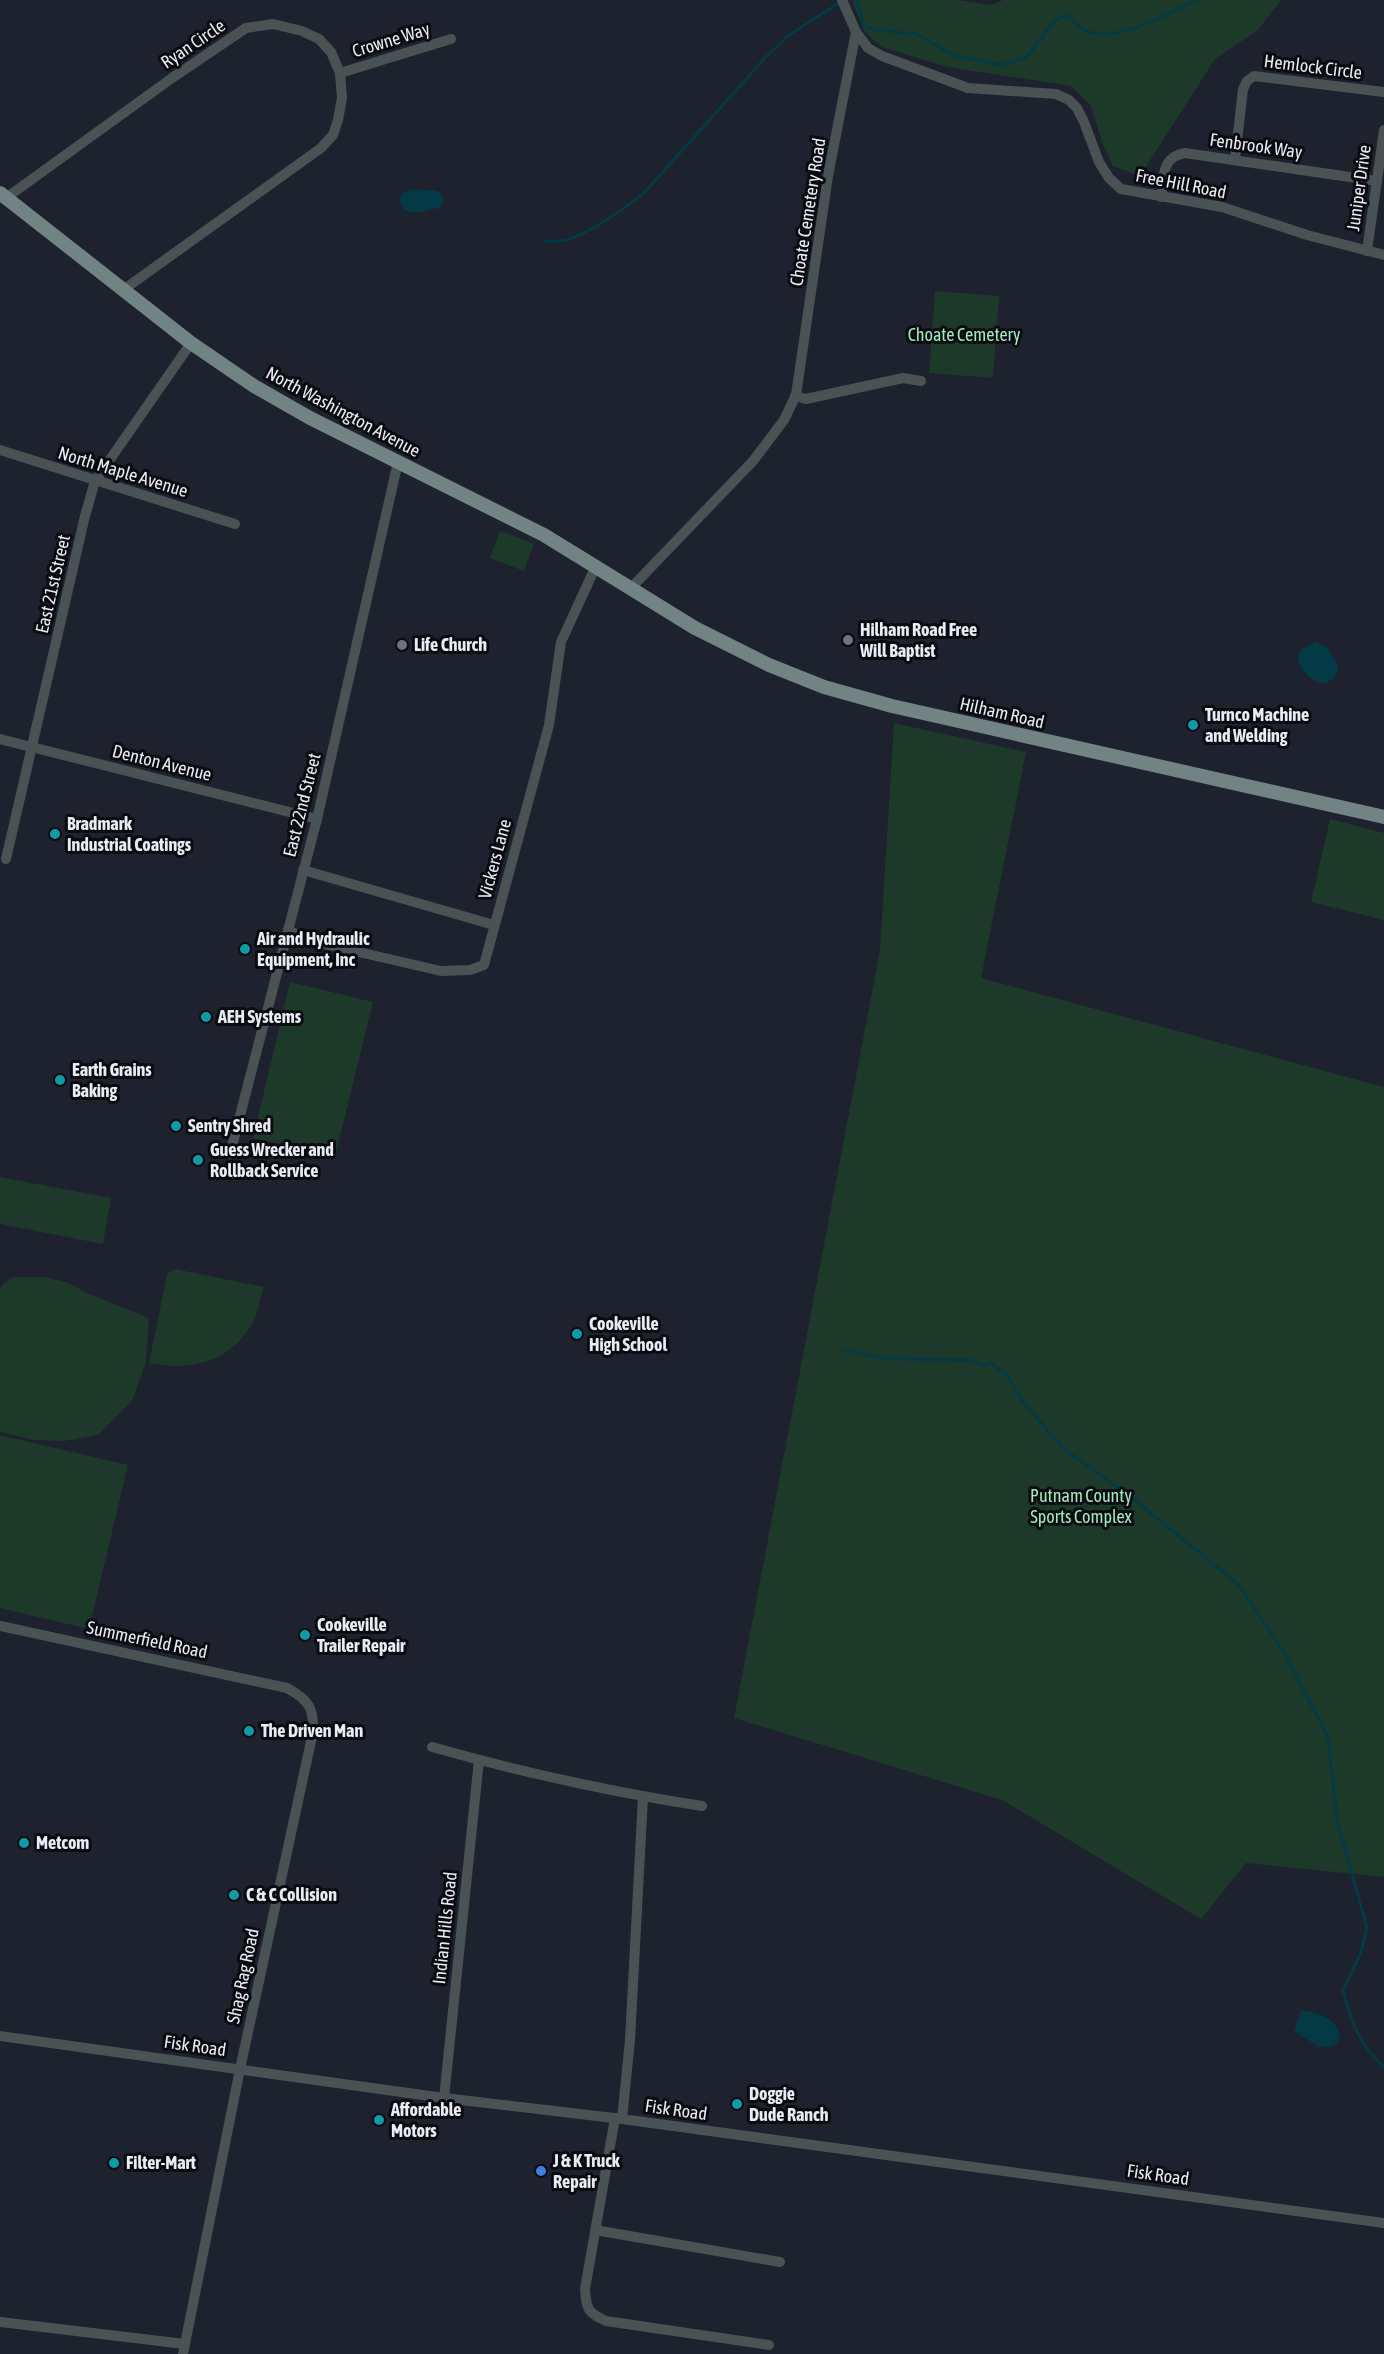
<svg xmlns="http://www.w3.org/2000/svg" width="1384" height="2354" font-family="'Asap Condensed',sans-serif">
<rect width="100%" height="100%" fill="#1e212e"/>
<g fill="#1d3929">
<path d="M 852,0 L 958,0 L 990,5 L 1003,0 L 1281,0 L 1258,30 L 1215,59 L 1140,176 L 1113,166 L 1102,142 L 1091,106 L 1071,86 L 947,67 L 882,47 L 865,33 Z"/>
<path d="M 935,291 L 999,296 L 993,378 L 929,373 Z"/>
<path d="M 500,531 L 534,544 L 524,571 L 490,558 Z"/>
<path d="M 894,723 L 1026,752 L 981,978 L 1384,1087 L 1384,1877 L 1246,1863 L 1201,1919 L 1002,1800 L 734,1718 L 880,950 Z"/>
<path d="M 1330,819 L 1384,833 L 1384,920 L 1311,902 Z"/>
<path d="M 290,982 L 373,1002 L 335,1157 L 253,1138 Z"/>
<path d="M 0,1177 L 111,1198 L 103,1244 L 0,1224 Z"/>
<path d="M 175,1269 L 264,1287 C 260,1297 259,1309 255,1318 C 234,1361 193,1372 149,1363 L 167,1274 Z"/>
<path d="M 13,1277 L 44,1277 L 69,1283 L 89,1294 L 149,1318 L 146,1362 L 132,1401 L 98,1435 L 64,1441 L 34,1440 L 0,1432 L 0,1290 L 3,1284 Z"/>
<path d="M 0,1435 L 128,1465 L 89,1629 L 0,1608 Z"/>
</g>
<g fill="#033a46">
<path d="M 433,190 L 440,192 L 444,197 L 440,208 C 430,209 421,214 411,212 C 402,211 394,199 404,192 C 411,188 425,190 433,190 Z"/>
<path d="M 1316,642 L 1325,646 C 1339,661 1346,676 1323,684 C 1312,681 1294,667 1299,654 C 1301,648 1310,645 1316,642 Z"/>
<path d="M 1301,2010 C 1319,2013 1340,2018 1339,2040 L 1334,2046 L 1319,2047 L 1294,2031 Z"/>
</g>
<g fill="none" stroke-linecap="round" stroke-linejoin="round">
<g stroke="#033a46" stroke-width="3">
<path d="M 857,0 L 864,26 L 878,30 L 916,34 L 953,55 L 1000,65 L 1027,57 L 1054,21 L 1068,15 C 1073,19 1077,26 1081,28 C 1114,47 1166,14 1196,0"/>
<path d="M 544,241 C 551,241 560,242 567,240 C 595,230 621,211 644,193 L 764,59 L 789,35 L 839,3"/>
<path d="M 842,1349 L 886,1359 L 970,1360 L 985,1366 L 991,1363 L 1008,1376 L 1022,1401 L 1063,1448 L 1132,1498 L 1238,1584 L 1285,1654 L 1328,1737 L 1337,1820 L 1367,1928 L 1360,1955 L 1343,1990 C 1350,2019 1360,2047 1384,2067"/>
</g>
<g stroke="#4a5353" stroke-width="10">
<path d="M 842,0 L 856,32 L 868,48 L 882,56 L 968,88 L 1056,94 L 1069,100 L 1077,108 L 1084,122 L 1099,162 L 1109,178 L 1121,189 L 1222,207 L 1307,235 L 1384,255"/>
<path d="M 340,73 L 451,39"/>
<path d="M 1235,159 L 1243,89 L 1247,81 L 1254,76 L 1384,92"/>
<path d="M 1161,197 C 1164,177 1161,157 1185,153 L 1377,181"/>
<path d="M 6,198 L 172,78 L 246,28 L 273,24 L 302,31 L 319,39 L 331,52 L 340,73 L 342,98 L 338,120 L 333,135 L 321,148 L 123,290"/>
<path d="M 1367,251 L 1384,130"/>
<path d="M 795,396 L 806,399 L 903,378 L 921,381"/>
<path d="M 0,450 L 235,524"/>
<path d="M 631,588 L 753,461 L 784,420 L 796,395 L 828,176 L 856,32"/>
<path d="M 0,739 L 317,819"/>
<path d="M 6,859 L 85,516 L 95,481 L 191,343"/>
<path d="M 303,870 L 494,925"/>
<path d="M 288,930 L 311,941 L 441,971 L 470,970 L 484,965 L 549,725 L 561,642 L 595,568"/>
<path d="M 230,1154 L 317,819 L 398,462"/>
<path d="M 0,1626 L 287,1688 C 309,1700 314,1708 313,1732 L 240,2069 L 183,2354"/>
<path d="M 432,1747 C 521,1772 611,1792 702,1806"/>
<path d="M 0,2036 L 444,2098 L 622,2119 L 1384,2223"/>
<path d="M 444,2098 L 479,1760"/>
<path d="M 615,2118 L 585,2289 C 586,2309 588,2313 606,2321 L 769,2345"/>
<path d="M 622,2119 L 630,2040 L 643,1797"/>
<path d="M 595,2230 L 780,2262"/>
<path d="M 0,2322 L 185,2344"/>
</g>
<path stroke="#728383" stroke-width="14" d="M 0,193 L 191,343 L 254,386 L 310,418 L 544,535 L 695,628 L 769,665 L 824,687 L 892,706 L 1384,817"/>
</g>
<g fill="#6b7280" stroke="#0a0b11" stroke-width="2">
<circle cx="848" cy="640" r="6"/>
<circle cx="402" cy="645" r="6"/>
</g>
<g fill="#0f9aa8" stroke="#0a0b11" stroke-width="2">
<circle cx="1193" cy="725" r="6"/>
<circle cx="55" cy="834" r="6"/>
<circle cx="245" cy="949" r="6"/>
<circle cx="206" cy="1017" r="6"/>
<circle cx="60" cy="1080" r="6"/>
<circle cx="176" cy="1126" r="6"/>
<circle cx="198" cy="1160" r="6"/>
<circle cx="577" cy="1334" r="6"/>
<circle cx="305" cy="1635" r="6"/>
<circle cx="249" cy="1731" r="6"/>
<circle cx="24" cy="1843" r="6"/>
<circle cx="234" cy="1895" r="6"/>
<circle cx="737" cy="2104" r="6"/>
<circle cx="379" cy="2120" r="6"/>
<circle cx="114" cy="2163" r="6"/>
</g>
<circle fill="#3f7fe0" stroke="#0a0b11" stroke-width="2" cx="541" cy="2171" r="6"/>
<g text-anchor="middle" stroke-width="6" stroke-linejoin="round" paint-order="stroke">
<g font-size="18" fill="#e9ecf4" stroke="#0a0b11">
<text transform="translate(391 40) rotate(-17)" y="6">Crowne Way</text>
<text transform="translate(193 44) rotate(-34)" y="6">Ryan Circle</text>
<text transform="translate(1313 67) rotate(7)" y="6">Hemlock Circle</text>
<text transform="translate(1256 146) rotate(8)" y="6">Fenbrook Way</text>
<text transform="translate(1181 184) rotate(11)" y="6">Free Hill Road</text>
<text transform="translate(1359 188) rotate(-82)" y="6">Juniper Drive</text>
<text transform="translate(808 212) rotate(-81)" y="6">Choate Cemetery Road</text>
<text transform="translate(343 412) rotate(28)" y="6">North Washington Avenue</text>
<text transform="translate(123 472) rotate(17)" y="6">North Maple Avenue</text>
<text transform="translate(53 584) rotate(-77)" y="6">East 21st Street</text>
<text transform="translate(1002 713) rotate(13)" y="6">Hilham Road</text>
<text transform="translate(162 763) rotate(14)" y="6">Denton Avenue</text>
<text transform="translate(302 805) rotate(-76)" y="6">East 22nd Street</text>
<text transform="translate(495 859) rotate(-75)" y="6">Vickers Lane</text>
<text transform="translate(147 1640) rotate(12)" y="6">Summerfield Road</text>
<text transform="translate(445 1928) rotate(-84)" y="6">Indian Hills Road</text>
<text transform="translate(243 1976) rotate(-78)" y="6">Shag Rag Road</text>
<text transform="translate(195 2046) rotate(8)" y="6">Fisk Road</text>
<text transform="translate(676 2110) rotate(8)" y="6">Fisk Road</text>
<text transform="translate(1158 2175) rotate(8)" y="6">Fisk Road</text>
</g>
<g font-size="18" fill="#9eecbe" stroke="#0a0b11">
<text x="964" y="341">Choate Cemetery</text>
<text x="1081" y="1502">Putnam County<tspan x="1081" dy="21">Sports Complex</tspan></text>
</g>
<g font-size="18" font-weight="bold" fill="#e9ecf4" stroke="#0a0b11" text-anchor="start">
<text x="860" y="636">Hilham Road Free<tspan x="860" dy="21">Will Baptist</tspan></text>
<text x="414" y="651">Life Church</text>
<text x="1205" y="721">Turnco Machine<tspan x="1205" dy="21">and Welding</tspan></text>
<text x="67" y="830">Bradmark<tspan x="67" dy="21">Industrial Coatings</tspan></text>
<text x="257" y="945">Air and Hydraulic<tspan x="257" dy="21">Equipment, Inc</tspan></text>
<text x="218" y="1023">AEH Systems</text>
<text x="72" y="1076">Earth Grains<tspan x="72" dy="21">Baking</tspan></text>
<text x="188" y="1132">Sentry Shred</text>
<text x="210" y="1156">Guess Wrecker and<tspan x="210" dy="21">Rollback Service</tspan></text>
<text x="589" y="1330">Cookeville<tspan x="589" dy="21">High School</tspan></text>
<text x="317" y="1631">Cookeville<tspan x="317" dy="21">Trailer Repair</tspan></text>
<text x="261" y="1737">The Driven Man</text>
<text x="36" y="1849">Metcom</text>
<text x="246" y="1901">C &amp; C Collision</text>
<text x="749" y="2100">Doggie<tspan x="749" dy="21">Dude Ranch</tspan></text>
<text x="391" y="2116">Affordable<tspan x="391" dy="21">Motors</tspan></text>
<text x="553" y="2167">J &amp; K Truck<tspan x="553" dy="21">Repair</tspan></text>
<text x="126" y="2169">Filter-Mart</text>
</g>
</g>
</svg>
